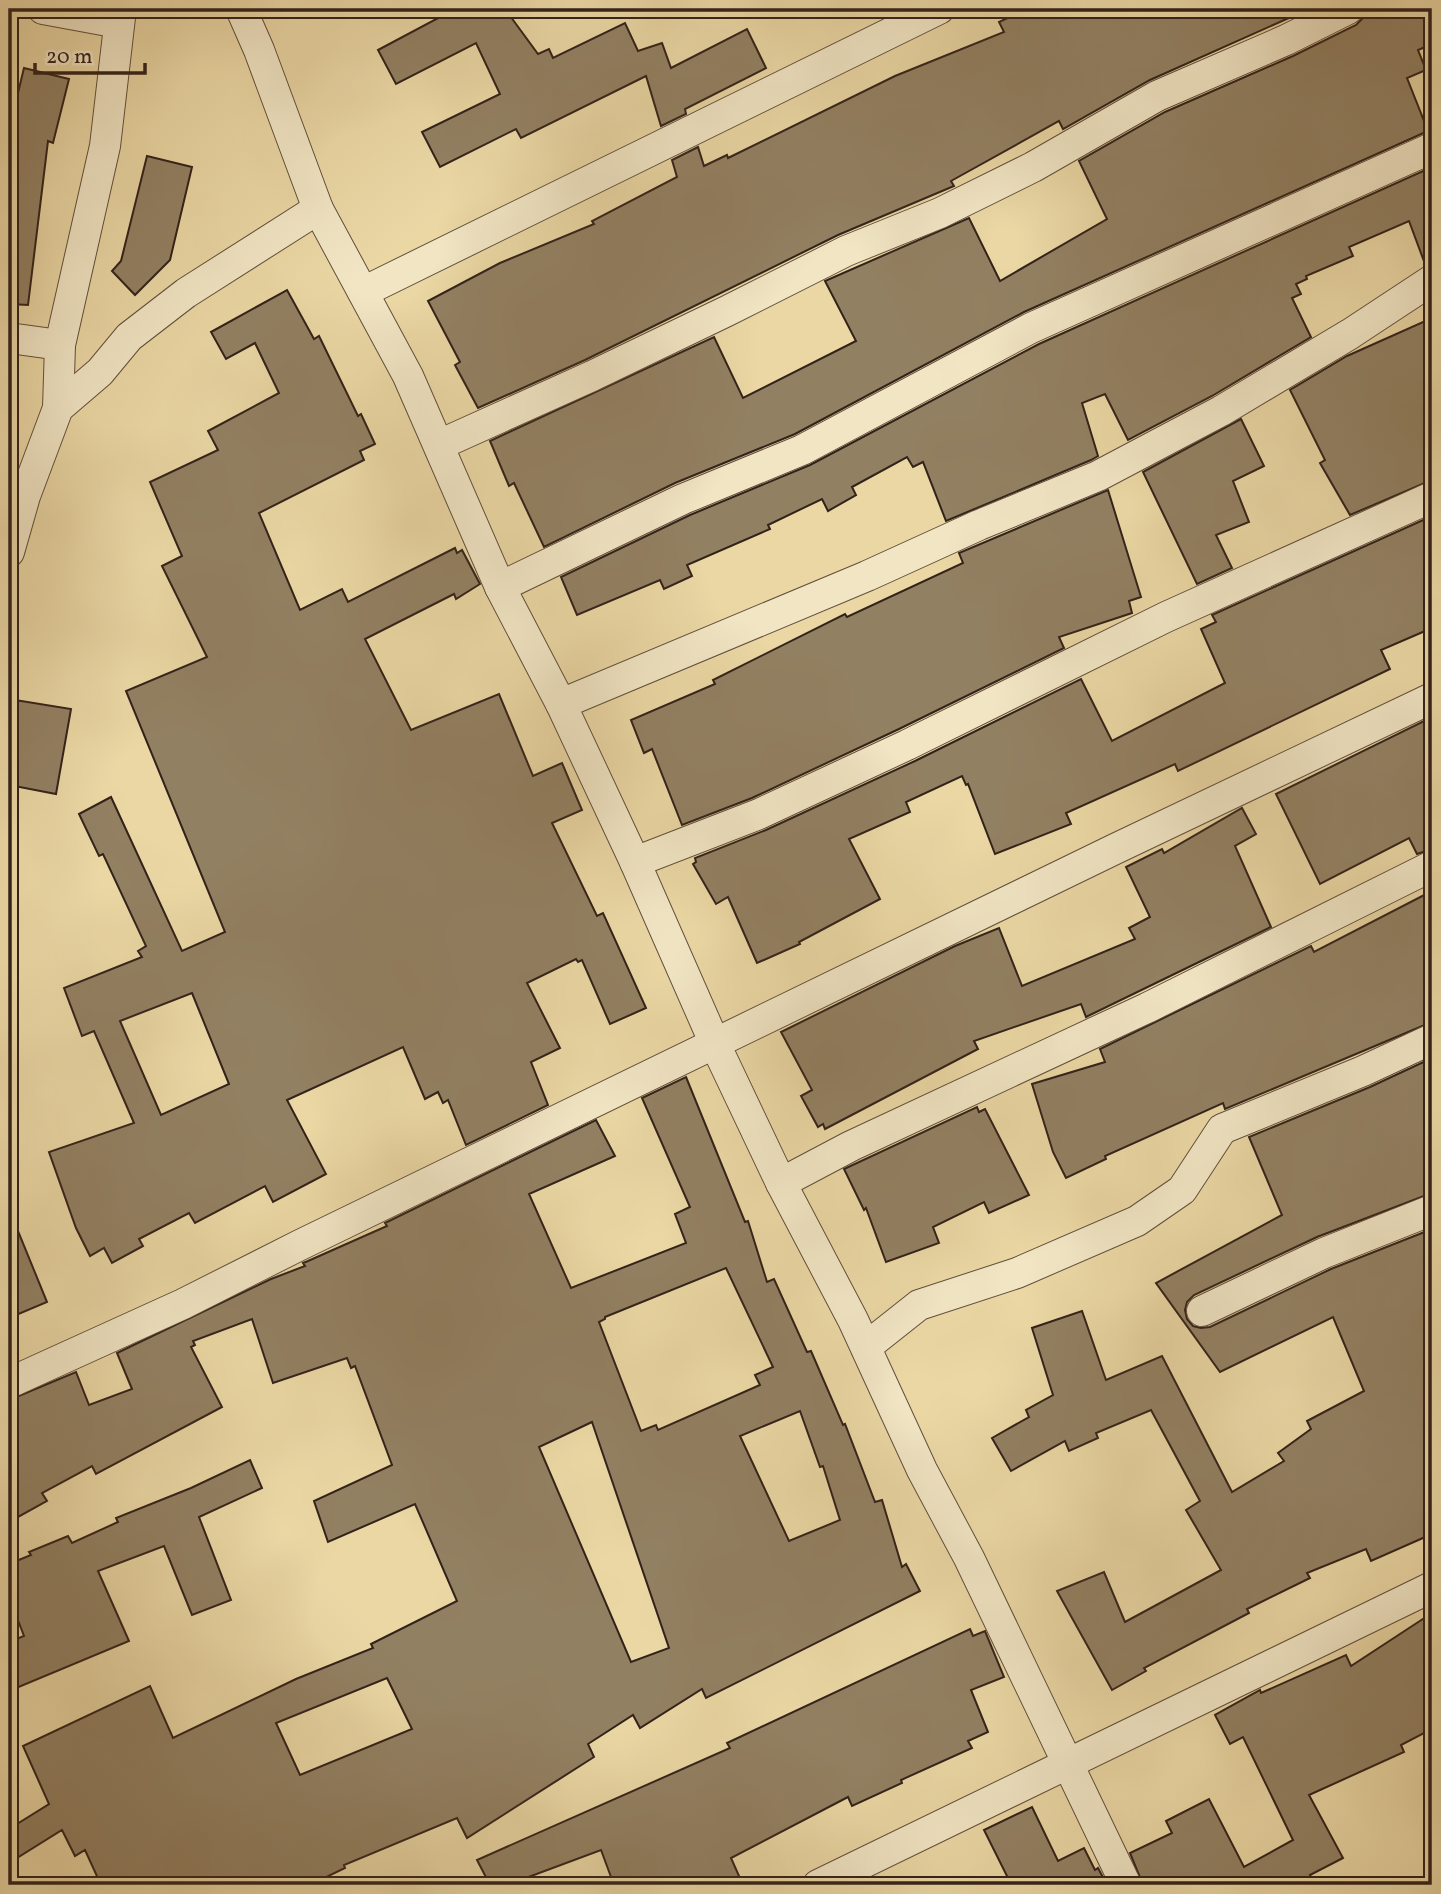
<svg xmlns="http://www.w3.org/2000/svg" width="1441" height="1894" font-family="Vollkorn,serif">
<rect width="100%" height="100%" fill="#ead7a4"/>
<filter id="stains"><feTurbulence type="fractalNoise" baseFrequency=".00286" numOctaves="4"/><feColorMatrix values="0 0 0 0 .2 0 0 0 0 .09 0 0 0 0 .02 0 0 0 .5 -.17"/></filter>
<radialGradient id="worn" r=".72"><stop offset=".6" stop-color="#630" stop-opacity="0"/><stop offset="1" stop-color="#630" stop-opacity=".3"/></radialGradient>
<g fill="#928062" stroke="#33221a" stroke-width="2" fill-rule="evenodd">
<path d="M 455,9 L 505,9 L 538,54 L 549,49 L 553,58 L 625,23 L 638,51 L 662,43 L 671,68 L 747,29 L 766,68 L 685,109 L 686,114 L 661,126 L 646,76 L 521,138 L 516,129 L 440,167 L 422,132 L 500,94 L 476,43 L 396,84 L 378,50 Z"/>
<path d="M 1027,9 L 1309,9 L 1150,80 L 1063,129 L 1059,121 L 951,181 L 954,186 L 838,235 L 585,360 L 478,408 L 455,365 L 460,362 L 428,301 L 500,263 L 594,224 L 592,221 L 677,177 L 672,160 L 698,147 L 704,166 L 727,155 L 728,158 L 895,76 L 1004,32 L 999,22 Z"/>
<path d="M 1365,9 L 1432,9 L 1432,44 L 1418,50 L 1426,70 L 1407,78 L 1428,131 L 1024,312 L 795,434 L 675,483 L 544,547 L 514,483 L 509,486 L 490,441 L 714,337 L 743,398 L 856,341 L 825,281 L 969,218 L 1000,281 L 1107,219 L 1079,161 L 1165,112 L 1293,56 L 1356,25 L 1363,18 Z"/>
<path d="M 24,68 L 69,79 L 53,143 L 48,141 L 28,305 L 9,304 L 9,130 Z"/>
<path d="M 147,156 L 192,167 L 170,260 L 135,295 L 112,271 L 121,261 Z"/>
<path d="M 1432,167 L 1432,263 L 1425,264 L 1409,221 L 1349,247 L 1353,256 L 1306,276 L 1307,279 L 1296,284 L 1301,294 L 1292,298 L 1311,337 L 1212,396 L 1128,440 L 1105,394 L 1082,403 L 1098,456 L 1091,460 L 946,521 L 923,462 L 913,467 L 907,457 L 852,487 L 856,495 L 828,511 L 822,499 L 768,525 L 770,529 L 687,565 L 692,576 L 664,589 L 660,580 L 577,615 L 561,577 L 690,515 L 810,465 L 1039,344 Z"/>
<path d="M 287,290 L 314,339 L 319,336 L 358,416 L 361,414 L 375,444 L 360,451 L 364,460 L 259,513 L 300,610 L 342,589 L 348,602 L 455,548 L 457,553 L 462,550 L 480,584 L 456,599 L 454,594 L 365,639 L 411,730 L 499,694 L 533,776 L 562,763 L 582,810 L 552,823 L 597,916 L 603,913 L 646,1008 L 610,1024 L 582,960 L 578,962 L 576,959 L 527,983 L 560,1048 L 531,1062 L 548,1105 L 466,1145 L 448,1100 L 443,1103 L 438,1092 L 425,1099 L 403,1047 L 287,1100 L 326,1174 L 273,1202 L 265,1186 L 195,1223 L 189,1213 L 139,1239 L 143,1246 L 112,1263 L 104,1248 L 90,1256 L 76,1228 L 49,1152 L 134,1123 L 94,1031 L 82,1036 L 64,988 L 142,957 L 138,951 L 146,946 L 103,854 L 99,856 L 79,814 L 111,797 L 182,951 L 225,932 L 126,691 L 207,657 L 162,566 L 182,556 L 150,482 L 218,450 L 208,431 L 279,393 L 255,343 L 226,359 L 211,332 ZM 192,993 L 229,1084 L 161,1115 L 120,1021 Z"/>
<path d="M 1432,318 L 1432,480 L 1350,515 L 1320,463 L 1325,460 L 1290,390 L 1347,356 Z"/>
<path d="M 1241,419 L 1264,466 L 1233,481 L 1249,522 L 1216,535 L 1232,568 L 1197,584 L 1143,472 Z"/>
<path d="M 1108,490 L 1141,597 L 1129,601 L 1132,613 L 1059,637 L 1064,648 L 899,729 L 752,798 L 682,825 L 652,749 L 644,753 L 631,720 L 715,684 L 713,680 L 845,614 L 847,617 L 963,563 L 959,553 Z"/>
<path d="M 1432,516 L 1432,628 L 1381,650 L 1390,669 L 1178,771 L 1175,764 L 1066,813 L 1071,824 L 995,854 L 968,784 L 966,785 L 962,776 L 906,802 L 910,812 L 849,839 L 880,899 L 799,942 L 800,944 L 757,963 L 728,897 L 716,904 L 693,864 L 696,862 L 695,858 L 766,830 L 915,761 L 1081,679 L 1112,741 L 1225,683 L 1201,629 L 1216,622 L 1212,615 Z"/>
<path d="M 9,699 L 71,709 L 56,794 L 9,785 Z"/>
<path d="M 1426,720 L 1432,734 L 1432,849 L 1417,854 L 1409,838 L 1320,884 L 1276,794 Z"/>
<path d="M 1242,808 L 1256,834 L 1235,846 L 1271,927 L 1086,1017 L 1081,1004 L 974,1041 L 978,1049 L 825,1129 L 823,1124 L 818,1127 L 801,1096 L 812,1090 L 781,1032 L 955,946 L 999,928 L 1022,986 L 1135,939 L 1129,928 L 1150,917 L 1126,867 L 1162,849 L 1164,853 Z"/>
<path d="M 1432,891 L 1432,1022 L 1225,1109 L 1223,1103 L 1105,1156 L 1106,1159 L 1066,1178 L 1053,1152 L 1032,1084 L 1105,1062 L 1100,1049 L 1311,946 L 1314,952 Z"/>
<path d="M 1432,1058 L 1432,1193 L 1317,1237 L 1194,1295 L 1187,1302 L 1185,1310 L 1187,1319 L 1193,1326 L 1201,1328 L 1210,1327 L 1331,1269 L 1432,1229 L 1432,1534 L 1371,1561 L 1366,1549 L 1307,1573 L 1310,1578 L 1247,1609 L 1249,1613 L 1144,1668 L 1146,1671 L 1112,1690 L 1057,1591 L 1104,1572 L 1125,1622 L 1221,1570 L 1186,1510 L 1200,1501 L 1151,1410 L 1096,1433 L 1098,1438 L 1069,1451 L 1065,1441 L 1011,1471 L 992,1438 L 1029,1417 L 1026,1410 L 1053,1395 L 1032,1328 L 1082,1311 L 1106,1380 L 1162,1356 L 1232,1492 L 1284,1461 L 1278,1453 L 1311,1429 L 1307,1421 L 1364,1391 L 1333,1317 L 1220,1372 L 1156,1283 L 1282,1215 L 1249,1137 L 1370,1087 Z"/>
<path d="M 686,1077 L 745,1222 L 748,1221 L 767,1282 L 774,1279 L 807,1352 L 811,1351 L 843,1425 L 845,1424 L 875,1502 L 882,1500 L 902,1567 L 906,1564 L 920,1591 L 706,1698 L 702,1689 L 640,1728 L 633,1715 L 588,1744 L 594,1757 L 467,1838 L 457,1818 L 344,1865 L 345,1868 L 310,1885 L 101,1885 L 85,1850 L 75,1856 L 62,1830 L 9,1863 L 9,1829 L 49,1804 L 23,1746 L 150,1686 L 173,1738 L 296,1679 L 373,1648 L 371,1644 L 457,1601 L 415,1504 L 328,1542 L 314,1501 L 392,1465 L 355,1366 L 351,1368 L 347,1358 L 273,1383 L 252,1319 L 193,1341 L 195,1345 L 191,1347 L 222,1407 L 96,1474 L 92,1466 L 42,1493 L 47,1501 L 9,1522 L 9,1400 L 76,1372 L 89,1405 L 132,1389 L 117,1353 L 271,1279 L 305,1266 L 303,1263 L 308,1261 L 387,1226 L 385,1223 L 596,1120 L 615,1156 L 529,1194 L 571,1288 L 686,1243 L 675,1214 L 690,1207 L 642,1098 ZM 726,1268 L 773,1367 L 755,1375 L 760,1385 L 658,1430 L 656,1425 L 641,1431 L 599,1322 L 605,1319 L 605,1317 ZM 800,1411 L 820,1467 L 823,1466 L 840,1520 L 789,1541 L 740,1436 ZM 592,1422 L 669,1648 L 631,1662 L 539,1447 ZM 387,1678 L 412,1729 L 300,1775 L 276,1723 Z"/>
<path d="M 977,1107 L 979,1112 L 985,1109 L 1029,1195 L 989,1213 L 984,1202 L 933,1227 L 939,1243 L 886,1262 L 866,1208 L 864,1210 L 844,1169 Z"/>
<path d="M 9,1209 L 47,1302 L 9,1318 Z"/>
<path d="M 250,1460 L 262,1488 L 199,1517 L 231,1600 L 192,1615 L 164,1546 L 98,1571 L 129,1641 L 9,1691 L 9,1642 L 24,1636 L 9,1597 L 9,1564 L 31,1555 L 29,1552 L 68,1536 L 72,1543 L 118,1522 L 116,1518 L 191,1488 Z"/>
<path d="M 1432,1613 L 1432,1729 L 1401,1745 L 1404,1752 L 1309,1795 L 1343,1858 L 1310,1875 L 1315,1885 L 1143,1885 L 1130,1853 L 1172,1833 L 1166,1821 L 1209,1799 L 1244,1867 L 1293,1840 L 1243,1737 L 1230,1744 L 1215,1715 L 1260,1690 L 1261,1693 L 1346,1655 L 1351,1666 Z"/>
<path d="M 970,1629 L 973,1636 L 985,1631 L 1004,1677 L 971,1690 L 988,1732 L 968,1741 L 972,1748 L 901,1780 L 902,1783 L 852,1806 L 848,1797 L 731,1858 L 743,1885 L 614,1885 L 601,1850 L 507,1885 L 490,1885 L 477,1860 L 730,1748 L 727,1743 Z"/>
<path d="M 1032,1807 L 1058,1861 L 1084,1848 L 1095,1870 L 1098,1868 L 1107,1885 L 1007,1885 L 1011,1884 L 984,1830 Z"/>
</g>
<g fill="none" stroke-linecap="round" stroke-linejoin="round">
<g stroke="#614f3c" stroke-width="32">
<g id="minor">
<path d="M 43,9 L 119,23"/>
<path d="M 318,209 L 408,376 L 500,587 L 561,704 L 635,862 L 715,1044 L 781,1183 L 853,1320 L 922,1470 L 969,1558 L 1126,1885"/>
<path d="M 363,292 L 939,9"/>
<path d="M 9,338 L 60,345 L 58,408"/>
<path d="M 60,345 L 105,146 L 121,9"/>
<path d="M 439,445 L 592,376 L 727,311 L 846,251 L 940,213 L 1033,167 L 1157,96 L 1286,40 L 1348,9"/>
<path d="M 9,552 L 25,496 L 58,408 L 100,372 L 129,337 L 186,293 L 318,209 L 259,50 L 241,9"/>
<path d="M 500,587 L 683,499 L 802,450 L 1031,328 L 1432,148"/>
<path d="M 561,704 L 867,576 L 979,525 L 1098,476 L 1221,411 L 1350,334 L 1432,280"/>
<path d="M 635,862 L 759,814 L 907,745 L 1166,617 L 1432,497"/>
<path d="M 781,1183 L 851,1146 L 1147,1008 L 1432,866"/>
<path d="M 1202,1311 L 1324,1253 L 1432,1210"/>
<path d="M 866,1347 L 919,1305 L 1017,1273 L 1137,1221 L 1182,1190 L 1222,1129 L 1363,1071 L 1432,1039"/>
<path d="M 9,1383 L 183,1304 L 300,1245 L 1115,849 L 1432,698"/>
<path d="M 818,1885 L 1432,1587"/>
</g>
</g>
<use href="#minor" stroke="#f1e5c4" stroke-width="30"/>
</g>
<rect width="1441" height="1894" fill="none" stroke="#ead7a4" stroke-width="35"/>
<rect x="10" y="10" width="1420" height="1873" fill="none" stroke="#33221a" stroke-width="3.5"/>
<rect x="18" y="18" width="1406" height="1859" fill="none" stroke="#33221a" stroke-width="2"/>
<path d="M35 63v10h110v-10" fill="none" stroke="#33221a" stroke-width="3.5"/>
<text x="46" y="63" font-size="21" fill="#33221a" stroke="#f1e5c4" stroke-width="5" paint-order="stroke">20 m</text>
<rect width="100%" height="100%" filter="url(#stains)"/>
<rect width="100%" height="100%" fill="url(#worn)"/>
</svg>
